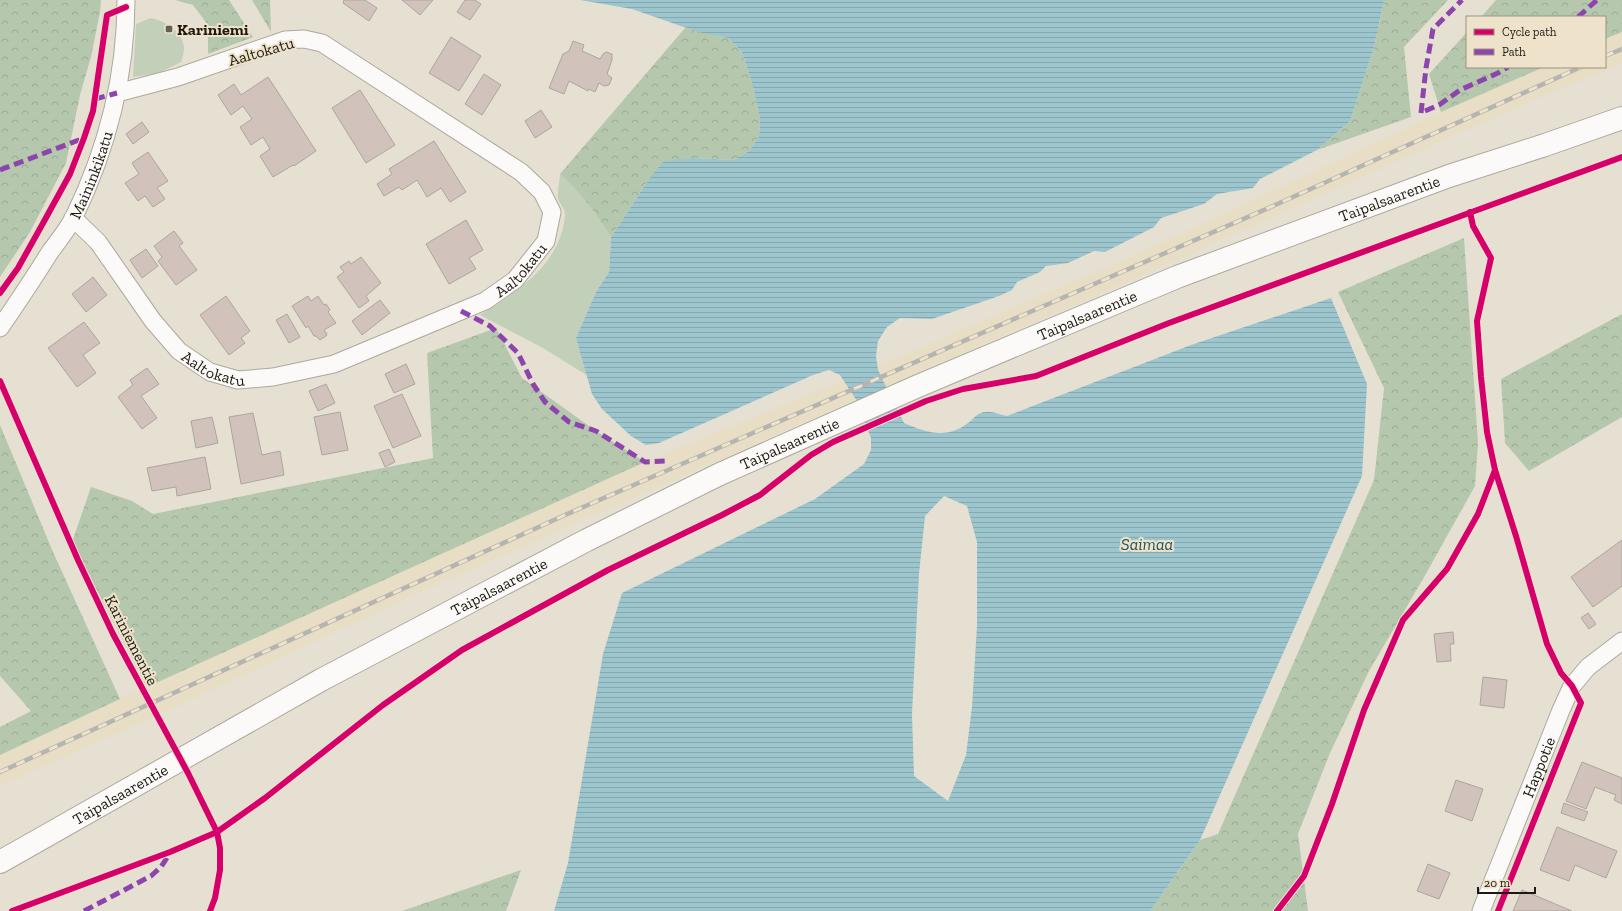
<svg xmlns="http://www.w3.org/2000/svg" width="1622" height="911" font-family="'Zilla Slab',serif">
<defs>
<pattern id="forest-crowns" width="20" height="18" patternUnits="userSpaceOnUse"><rect width="20" height="18" fill="#b5c8ad"/><path d="M2 6a3 3 0 1 1 6 0M12 15a3 3 0 1 1 6 0" fill="none" stroke="#9bab94"/></pattern>
<pattern id="water-rules" width="6" height="5" patternUnits="userSpaceOnUse"><rect width="6" height="5" fill="#9cc5ce"/><path d="M0 2.5h6" fill="none" stroke="#86a9b0"/></pattern>
</defs>
<rect width="100%" height="100%" fill="#e6e0d2"/>
<path fill="#e8ddc5" d="M 1622,32 L 1622,64 L 1538,98 L 1155,270 L 854,400 L 414,595 L 163,713 L 0,786 L 0,755 L 120,699 L 645,462 L 895,359 L 1146,250 L 1441,112 L 1544,67 L 1605,67 L 1605,39 Z"/>
<g fill="#c2d0ba">
<path d="M 151,18 C 165,21 184,32 184,49 C 184,53 182,58 181,62 L 159,73 L 133,77 L 136,24 Z"/>
<path d="M 560,174 L 577,189 L 595,211 L 611,237 L 609,272 L 596,292 L 576,338 L 588,376 L 543,348 L 480,315 C 518,291 561,264 565,215 C 566,209 559,204 558,198 C 557,191 560,181 560,174 Z"/>
</g>
<g fill="url(#forest-crowns)">
<path d="M 0,0 L 101,0 L 100,12 L 91,57 L 80,95 L 66,163 L 30,232 L 0,277 Z"/>
<path d="M 175,0 L 229,0 L 253,37 L 208,54 L 208,25 L 193,5 Z"/>
<path d="M 252,0 L 270,0 L 271,32 Z"/>
<path d="M 1384,0 L 1448,0 L 1404,47 L 1411,117 L 1317,150 L 1350,121 L 1374,47 Z"/>
<path d="M 1496,0 L 1622,0 L 1622,32 L 1605,39 L 1605,17 L 1481,17 Z"/>
<path d="M 685,28 L 728,38 L 742,52 L 752,83 L 760,119 L 759,137 L 749,151 L 734,160 L 695,158 L 649,179 L 611,237 C 595,211 583,195 560,174 Z"/>
<path d="M 1467,32 L 1467,67 L 1544,67 L 1441,112 L 1429,74 Z"/>
<path d="M 1464,238 L 1478,442 L 1475,486 L 1423,579 L 1369,671 L 1330,753 L 1298,834 L 1308,911 L 1150,911 L 1200,840 L 1218,834 L 1374,480 L 1384,388 L 1338,292 Z"/>
<path d="M 1622,314 L 1622,417 L 1529,471 L 1505,443 L 1501,379 Z"/>
<path d="M 496,328 L 522,378 L 596,431 L 645,462 L 147,687 L 72,542 L 91,487 L 132,501 L 153,514 L 433,458 L 427,353 Z"/>
<path d="M 0,425 L 53,552 L 120,699 L 0,755 L 0,727 L 31,711 L 0,676 Z"/>
<path d="M 521,870 L 506,911 L 402,911 Z"/>
</g>
<path fill="url(#water-rules)" fill-rule="evenodd" d="M 580,0 L 1384,0 L 1374,47 L 1350,121 L 1317,150 L 1260,179 L 1253,188 L 1217,194 L 1204,204 L 1161,218 L 1154,227 L 1105,252 L 1094,251 L 1068,263 L 1046,266 L 1040,272 L 1017,282 L 1012,290 L 999,296 L 932,319 L 900,318 L 887,327 L 878,341 L 876,356 L 878,370 L 904,423 C 926,432 946,440 968,423 C 974,419 977,412 986,412 C 992,411 1001,415 1007,416 L 1191,345 L 1331,298 L 1367,384 L 1362,476 L 1200,840 L 1150,911 L 554,911 L 568,863 L 603,654 L 622,593 L 815,499 L 864,464 L 871,450 L 871,438 L 857,401 L 840,375 L 829,370 L 813,375 L 659,443 L 646,445 L 631,436 L 602,409 L 592,394 L 576,338 L 596,292 L 609,272 L 611,237 L 649,179 L 664,161 L 695,158 L 734,160 L 749,151 L 759,137 L 760,119 L 752,83 L 742,52 L 728,38 L 698,32 L 632,9 ZM 944,496 L 967,506 L 977,542 L 977,626 L 972,707 L 966,755 L 948,801 L 914,776 L 912,714 L 919,574 L 925,516 Z"/>
<g fill="#d1c3bb" stroke="#ada59e">
<path d="M 344,0 L 365,0 L 377,8 L 369,21 L 343,3 Z"/>
<path d="M 402,0 L 433,0 L 420,15 Z"/>
<path d="M 465,0 L 475,0 L 481,4 L 470,20 L 457,12 Z"/>
<path d="M 451,37 L 481,56 L 459,91 L 429,73 Z"/>
<path d="M 573,41 L 584,45 L 582,51 L 600,59 L 603,54 L 606,52 L 612,54 L 612,60 L 607,74 L 612,78 L 609,85 L 604,86 L 599,83 L 595,92 L 589,89 L 588,91 L 569,81 L 564,94 L 549,88 L 563,54 L 569,51 Z"/>
<path d="M 484,74 L 501,85 L 482,115 L 465,104 Z"/>
<path d="M 268,77 L 316,151 L 294,166 L 293,165 L 273,177 L 260,156 L 270,149 L 263,137 L 251,145 L 240,127 L 252,119 L 243,106 L 231,115 L 218,95 L 234,84 L 241,95 Z"/>
<path d="M 360,90 L 395,145 L 366,163 L 332,108 Z"/>
<path d="M 541,110 L 552,127 L 535,138 L 525,121 Z"/>
<path d="M 142,122 L 149,132 L 133,144 L 126,134 Z"/>
<path d="M 434,141 L 466,192 L 450,202 L 441,188 L 427,197 L 417,180 L 402,190 L 399,187 L 384,196 L 377,184 L 392,174 L 389,169 Z"/>
<path d="M 148,152 L 168,181 L 157,188 L 165,199 L 153,207 L 145,196 L 138,201 L 125,183 L 139,174 L 132,163 Z"/>
<path d="M 466,220 L 483,250 L 469,258 L 476,269 L 449,284 L 426,244 Z"/>
<path d="M 174,231 L 183,243 L 179,246 L 197,270 L 176,285 L 158,261 L 162,257 L 154,246 Z"/>
<path d="M 146,249 L 158,266 L 142,278 L 130,260 Z"/>
<path d="M 361,257 L 381,283 L 366,296 L 369,301 L 359,308 L 337,277 L 344,272 L 340,267 L 349,261 L 351,264 Z"/>
<path d="M 93,277 L 107,295 L 86,312 L 72,294 Z"/>
<path d="M 226,296 L 250,331 L 241,338 L 245,343 L 229,355 L 200,315 Z"/>
<path d="M 308,296 L 311,301 L 318,296 L 324,305 L 326,304 L 330,310 L 328,312 L 336,323 L 324,330 L 327,334 L 326,336 L 320,340 L 316,336 L 314,336 L 308,326 L 306,328 L 292,306 Z"/>
<path d="M 380,300 L 390,313 L 362,335 L 352,321 Z"/>
<path d="M 287,314 L 300,337 L 289,343 L 276,320 Z"/>
<path d="M 84,322 L 100,343 L 83,355 L 96,373 L 77,387 L 48,348 Z"/>
<path d="M 406,364 L 415,384 L 394,393 L 385,374 Z"/>
<path d="M 147,368 L 159,384 L 141,396 L 157,418 L 142,429 L 118,397 L 133,385 L 130,380 Z"/>
<path d="M 326,384 L 335,403 L 318,411 L 309,391 Z"/>
<path d="M 402,394 L 421,436 L 393,448 L 374,406 Z"/>
<path d="M 340,412 L 348,450 L 322,455 L 314,417 Z"/>
<path d="M 253,413 L 262,455 L 280,451 L 284,475 L 241,484 L 229,417 Z"/>
<path d="M 212,417 L 218,443 L 196,448 L 191,421 Z"/>
<path d="M 389,449 L 395,462 L 385,467 L 379,453 Z"/>
<path d="M 205,457 L 211,489 L 177,496 L 176,487 L 152,491 L 147,468 Z"/>
<path d="M 1622,540 L 1622,586 L 1593,607 L 1571,577 Z"/>
<path d="M 1588,613 L 1596,624 L 1589,629 L 1581,618 Z"/>
<path d="M 1453,632 L 1454,644 L 1450,644 L 1451,661 L 1437,662 L 1434,634 Z"/>
<path d="M 1483,677 L 1507,680 L 1504,708 L 1480,705 Z"/>
<path d="M 1582,762 L 1622,778 L 1622,804 L 1614,800 L 1616,795 L 1595,787 L 1586,809 L 1566,801 Z"/>
<path d="M 1456,780 L 1483,789 L 1472,821 L 1445,811 Z"/>
<path d="M 1564,803 L 1588,812 L 1584,821 L 1561,813 Z"/>
<path d="M 1557,827 L 1617,851 L 1606,878 L 1575,865 L 1569,881 L 1540,870 Z"/>
<path d="M 1428,864 L 1450,873 L 1439,899 L 1417,891 Z"/>
<path d="M 1522,890 L 1572,911 L 1513,911 Z"/>
</g>
<g fill="none" stroke-linecap="round" stroke-linejoin="round">
<g stroke="#ada89e" stroke-width="19">
<g id="street">
<path id="s1" d="M 73,218 L 98,242 L 153,321 L 179,351 L 210,372 L 238,380 L 273,377 L 334,364 L 485,301 L 515,280 L 546,241 L 552,212 L 542,192 L 521,172 L 322,43 L 304,39 L 285,40 L 178,77 L 117,93"/>
<path id="s2" d="M 0,328 C 17,303 34,278 50,252 C 58,241 68,229 74,217 C 107,149 126,76 126,0"/>
<path id="s3" d="M 1481,911 L 1561,710 L 1572,686 L 1588,667 L 1622,641"/>
</g>
</g>
<g stroke="#ada89e" stroke-width="24">
<g id="secondary">
<path id="s4" d="M 0,862 L 321,680 L 587,540 L 720,474 L 918,386 L 1177,277 L 1449,176 L 1545,145 L 1622,118"/>
</g>
</g>
<use href="#street" stroke="#fbfaf8" stroke-width="17"/>
<use href="#secondary" stroke="#fbfaf8" stroke-width="22"/>
<g stroke="#b6b4b1" stroke-width="4.5">
<g id="rail">
<path d="M 1605,56 L 1622,49"/>
<path d="M 0,772 L 565,515 L 1273,206 L 1581,67"/>
</g>
</g>
<use href="#rail" stroke="#eee3ca" stroke-width="3" stroke-dasharray="9" stroke-linecap="butt"/>
<g stroke="#8e44ad" stroke-width="5" stroke-dasharray="10 5" stroke-linecap="butt">
<path d="M 1578,17 L 1597,0"/>
<path d="M 95,99 L 117,93"/>
<path d="M 1425,111 L 1439,105 L 1460,90 L 1498,73 L 1508,67"/>
<path d="M 1421,113 L 1426,68 L 1433,29 L 1462,0"/>
<path d="M 0,170 L 84,138"/>
<path d="M 461,311 L 490,326 L 518,353 L 533,384 L 545,402 L 569,422 L 596,431 L 645,462 L 667,461"/>
<path d="M 84,911 L 151,876 L 161,867 L 170,853"/>
</g>
<g stroke="#eee3ca" stroke-width="8">
<g id="cycleway">
<path d="M 1470,212 L 1473,226 L 1491,258 L 1477,321 L 1481,377 L 1487,432 L 1495,470 L 1516,536 L 1547,644 L 1561,673 L 1572,686 L 1581,703 L 1498,911"/>
<path d="M 0,293 L 18,268 L 42,225 L 70,174 L 84,138 L 93,111 L 107,15 L 126,7"/>
<path d="M 0,381 L 78,560 L 113,634 L 188,773 L 217,832 L 220,848 L 220,870 L 215,898 L 210,911"/>
<path d="M 12,911 L 170,852 L 217,832 L 265,798 L 383,705 L 462,650 L 608,570 L 722,515 L 760,495 L 811,455 L 833,442 L 926,401 L 963,389 L 1036,376 L 1169,323 L 1622,157"/>
<path d="M 1277,911 L 1304,876 L 1332,804 L 1364,710 L 1403,620 L 1447,569 L 1478,514 L 1495,470"/>
</g>
</g>
<use href="#cycleway" stroke="#d6006c" stroke-width="6"/>
</g>
<rect fill="#635f54" stroke="#eee3ca" stroke-width="1.5" x="165" y="25" width="8" height="8" rx="2"/>
<g text-anchor="middle" stroke-width="4" stroke-linejoin="round" paint-order="stroke">
<g font-size="16" font-weight="bold" fill="#1d1910" stroke="#eee3ca" text-anchor="start">
<text x="177" y="35">Kariniemi</text>
</g>
<g font-size="16" fill="#1d1910" stroke="#eee3ca">
<text transform="translate(261 51) rotate(-16)" y="6">Aaltokatu</text>
<text dy="6" stroke="none"><textPath href="#s2" startOffset="179">Maininkikatu</textPath></text>
<text dy="6" stroke="none"><textPath href="#s4" startOffset="1542">Taipalsaarentie</textPath></text>
<text dy="6" stroke="none"><textPath href="#s1" startOffset="546">Aaltokatu</textPath></text>
<text dy="6" stroke="none"><textPath href="#s4" startOffset="1218">Taipalsaarentie</textPath></text>
<text dy="6" stroke="none"><textPath href="#s1" startOffset="210">Aaltokatu</textPath></text>
<text dy="6" stroke="none"><textPath href="#s4" startOffset="894">Taipalsaarentie</textPath></text>
<text dy="6" stroke="none"><textPath href="#s4" startOffset="570">Taipalsaarentie</textPath></text>
<text transform="translate(132 640) rotate(63)" y="6">Kariniementie</text>
<text dy="6" stroke="none"><textPath href="#s3" startOffset="155">Happotie</textPath></text>
<text dy="6" stroke="none"><textPath href="#s4" startOffset="138">Taipalsaarentie</textPath></text>
</g>
<g font-size="17" font-style="italic" fill="#1e5160" stroke="#eee3ca">
<text x="1147" y="550">Saimaa</text>
</g>
</g>
<rect x="1466" y="16" width="140" height="52" fill="#eee3ca" stroke="#9a9280"/>
<rect x="1474" y="29" width="20" height="6" fill="#d6006c" stroke="#9a9280"/>
<text x="1502" y="36" font-size="12" fill="#1d1910">Cycle path</text>
<rect x="1474" y="49" width="20" height="6" fill="#8e44ad" stroke="#9a9280"/>
<text x="1502" y="56" font-size="12" fill="#1d1910">Path</text>
<path d="M1478 887v6h57v-6" fill="none" stroke="#1d1910" stroke-width="2"/>
<text x="1484" y="887" font-size="12" fill="#1d1910" stroke="#eee3ca" stroke-width="3" paint-order="stroke">20 m</text>
</svg>
